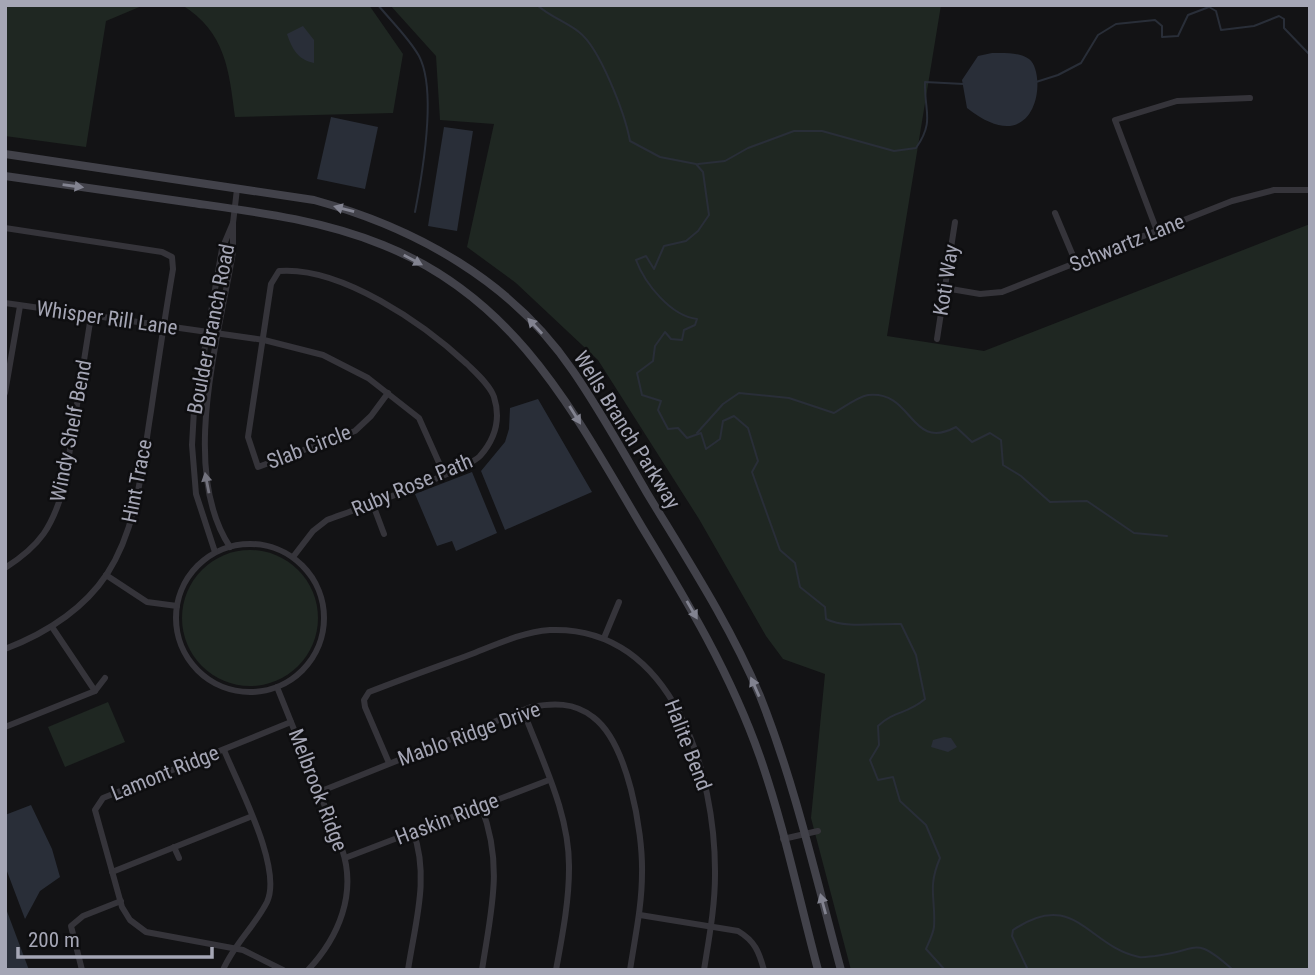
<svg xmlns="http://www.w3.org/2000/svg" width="1315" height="975" font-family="'Roboto Condensed',sans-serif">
<rect width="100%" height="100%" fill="#131315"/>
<g fill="#1f2722">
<path d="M 5,5 L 144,5 L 106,21 L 86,147 L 5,136 Z"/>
<path d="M 182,5 L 369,5 L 403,54 L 393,113 L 235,117 C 229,71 226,32 182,5 Z"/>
<path d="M 390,5 L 941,5 L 887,336 L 984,351 L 1310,224 L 1310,970 L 851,970 L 811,818 L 825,674 L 783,659 L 766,636 L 699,519 L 598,360 L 516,283 L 467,247 L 494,124 L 440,120 L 436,56 Z"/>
<circle cx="250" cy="618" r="68"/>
<path d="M 108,702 L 125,742 L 65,767 L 48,727 Z"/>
</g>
<g fill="#292e38">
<path d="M 303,26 L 314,40 L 314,63 C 298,60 292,49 287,34 Z"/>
<path d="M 992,53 C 1004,53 1019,52 1029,59 C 1048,73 1038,164 967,108 L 962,80 L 978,56 Z"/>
<path d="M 331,117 L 378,127 L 365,189 L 317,179 Z"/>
<path d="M 444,127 L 473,131 L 457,231 L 428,226 Z"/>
<path d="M 538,399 L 592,492 L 505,530 L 481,471 L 505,442 L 509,429 L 510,408 Z"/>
<path d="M 472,472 L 497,533 L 456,551 L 452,541 L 437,546 L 415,494 Z"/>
<path d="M 944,737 L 951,738 L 957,747 L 948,752 L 931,747 L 933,740 Z"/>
<path d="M 31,805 L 52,849 L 60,877 L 40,891 L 25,919 L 5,866 L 5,815 Z"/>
<path d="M 5,906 L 29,970 L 5,970 Z"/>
</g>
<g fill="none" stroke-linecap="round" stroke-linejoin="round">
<g stroke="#292e38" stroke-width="2">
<path d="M 378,5 C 391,21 409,38 419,56 C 437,90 422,176 415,212"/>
<path d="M 537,5 C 549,16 566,22 579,32 C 600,48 625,114 630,141 L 660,157 L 696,164 L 703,172 L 709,215 L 698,231 L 686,241 L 664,246 L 654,269 L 646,256 L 636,260 C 645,284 671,316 697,319 L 695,325 L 684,330 L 682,340 L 671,339 L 665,332 L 655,346 L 653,361 L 637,373 L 642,395 L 661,401 L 658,410 L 668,429 L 678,428 L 687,438 L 701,433 L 706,449 L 720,439 L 723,421 L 734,416 L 748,428 L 758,461 L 752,472 L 780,550 L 795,563 L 800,587 L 825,607 L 826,619 C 846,629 877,623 901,624 L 916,655 L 925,699 C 906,715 895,710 878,726 L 879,745 L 870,760 L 878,780 L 893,777 L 900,801 L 926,825 L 940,858 C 927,888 936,899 934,927 C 933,934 929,942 926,949 L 945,970"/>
<path d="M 1036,82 L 1058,75 L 1081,63 L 1098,35 L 1116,24 L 1155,20 L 1162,26 L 1162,37 L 1178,36 L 1188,15 L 1209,7 L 1216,11 L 1221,30 L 1254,26 L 1279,16 L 1284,19 L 1284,28 L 1310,55"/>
<path d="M 698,164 L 725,161 L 748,148 L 794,131 L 822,131 L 894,151 L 916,148 C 935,121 924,111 925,82 L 964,84"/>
<path d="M 697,433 L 723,404 L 739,393 L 789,398 L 834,413 C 843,408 857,397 868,395 C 914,390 909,452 956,427 L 972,442 L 990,433 L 1001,440 L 1003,465 L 1021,476 L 1050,502 L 1087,501 L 1134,533 L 1167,536"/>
<path d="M 1028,970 L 1012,936 L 1013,930 C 1075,888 1087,946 1139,957 C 1144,958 1151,956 1155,956 C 1200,951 1193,934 1233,970"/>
</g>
<g stroke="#35343a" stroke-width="6">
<path d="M 1055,213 L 1076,263"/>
<path d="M 233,223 L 237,189"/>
<path d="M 5,228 L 162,252 L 172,257 L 173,269 C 165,316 158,363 151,411 C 142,466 138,526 107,574 C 83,610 44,634 5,649"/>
<path d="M 1157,231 L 1115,120 L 1177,101 L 1250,98"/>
<path d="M 945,288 L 980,294 L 1002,292 L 1232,201 L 1274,190 L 1310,190"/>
<path d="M 5,303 L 264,340 L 323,355 L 368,378 L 419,418 L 444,474"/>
<path d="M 937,339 L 955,222"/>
<path d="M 5,393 L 20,306"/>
<path d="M 372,502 L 384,534"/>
<circle cx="250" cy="618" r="74"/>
<path d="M 215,552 L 196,494 L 192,445 L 194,410 L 222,249 L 233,223 L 233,252 C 219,337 179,470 230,547"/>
<path d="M 293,557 L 313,531 L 327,520 C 354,510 466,471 480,456 C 495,439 501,419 494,397 C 490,385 476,373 467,364 C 424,324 341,266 279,271 L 271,284 L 248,437 L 258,467 L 355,431 L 371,416 L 388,393"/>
<path d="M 5,568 C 41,545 52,527 64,487 L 91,316"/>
<path d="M 106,575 L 147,602 L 177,606"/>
<path d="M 52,627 L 95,691"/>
<path d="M 604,638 L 619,602"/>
<path d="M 277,687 L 342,849 C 357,893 339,937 308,970"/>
<path d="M 523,710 C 542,761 570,814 569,869 C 569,902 562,937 556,970"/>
<path d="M 5,727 L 95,691 L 105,678"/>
<path d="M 389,763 L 365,707 L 364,700 L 369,692 C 402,679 436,667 469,655 C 495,645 522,632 550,630 C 674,625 716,776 715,875 C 715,907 709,938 704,970"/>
<path d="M 319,792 L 531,707 C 553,703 574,702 593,717 C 628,743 643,832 642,873 C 642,906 635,937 630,970"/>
<path d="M 481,806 C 504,865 491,910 482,970"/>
<path d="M 783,839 L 818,831"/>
<path d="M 174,847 L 179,858"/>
<path d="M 345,858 L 549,780"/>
<path d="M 112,872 L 250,817"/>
<path d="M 640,915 L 738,931 C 755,941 759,952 764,970"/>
<path d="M 82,970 L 71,926 L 83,916 L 121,901"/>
<path d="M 223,970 C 234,944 255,926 267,902 C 283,868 238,785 224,750"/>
<path d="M 283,970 L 243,950 L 146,932 L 130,920 L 122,907 L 95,810 L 103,798 L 291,722"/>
<path d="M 408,970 C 415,923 430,877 413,831"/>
</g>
<g stroke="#42424a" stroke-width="8">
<path d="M 5,154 L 314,200 C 416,228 512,281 573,371 C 600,410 623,452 647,493 C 687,559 730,625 760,696 C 795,784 816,878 841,970"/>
<path d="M 5,176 C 68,185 130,194 193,203 C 257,212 322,220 383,245 C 516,298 573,411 642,527 C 687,601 731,674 760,757 C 784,826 799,899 818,970"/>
</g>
</g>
<defs><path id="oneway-solid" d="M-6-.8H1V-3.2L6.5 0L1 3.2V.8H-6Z" transform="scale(1.75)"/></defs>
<g fill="#828390">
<use href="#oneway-solid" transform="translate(73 186) rotate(8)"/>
<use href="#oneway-solid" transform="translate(344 209) rotate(-165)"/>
<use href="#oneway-solid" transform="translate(413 260) rotate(28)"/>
<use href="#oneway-solid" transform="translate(535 326) rotate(-133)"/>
<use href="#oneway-solid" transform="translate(575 415) rotate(58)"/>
<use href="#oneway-solid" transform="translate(692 610) rotate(60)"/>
<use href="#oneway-solid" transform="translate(755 687) rotate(-114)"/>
<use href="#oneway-solid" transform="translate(823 904) rotate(-105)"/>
</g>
<use fill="#73737e" href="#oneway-solid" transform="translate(207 483) rotate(-101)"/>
<g text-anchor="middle" stroke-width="5" stroke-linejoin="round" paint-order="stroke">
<g font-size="21" fill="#a5a6b5" stroke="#0e0e10">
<text transform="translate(1127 243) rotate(-22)" y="7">Schwartz Lane</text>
<text transform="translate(946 280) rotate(-81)" y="7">Koti Way</text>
<text transform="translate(107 318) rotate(8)" y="7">Whisper Rill Lane</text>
<text transform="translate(211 329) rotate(-79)" y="7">Boulder Branch Road</text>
<text transform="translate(627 430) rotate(58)" y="7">Wells Branch Parkway</text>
<text transform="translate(71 431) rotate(-79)" y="7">Windy Shelf Bend</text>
<text transform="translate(309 447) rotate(-21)" y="7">Slab Circle</text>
<text transform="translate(137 481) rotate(-79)" y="7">Hint Trace</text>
<text transform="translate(412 485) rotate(-23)" y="7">Ruby Rose Path</text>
<text transform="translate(469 734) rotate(-20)" y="7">Mablo Ridge Drive</text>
<text transform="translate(688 745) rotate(69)" y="7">Halite Bend</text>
<text transform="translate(165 773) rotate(-22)" y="7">Lamont Ridge</text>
<text transform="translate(318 790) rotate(69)" y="7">Melbrook Ridge</text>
<text transform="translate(447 819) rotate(-21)" y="7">Haskin Ridge</text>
</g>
</g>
<rect width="1315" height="975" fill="none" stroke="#a5a6b5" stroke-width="14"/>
<path d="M18 947v10h194v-10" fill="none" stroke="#a5a6b5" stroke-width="3.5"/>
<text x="28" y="947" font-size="21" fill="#a5a6b5" stroke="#0e0e10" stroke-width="5" paint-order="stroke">200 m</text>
</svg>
